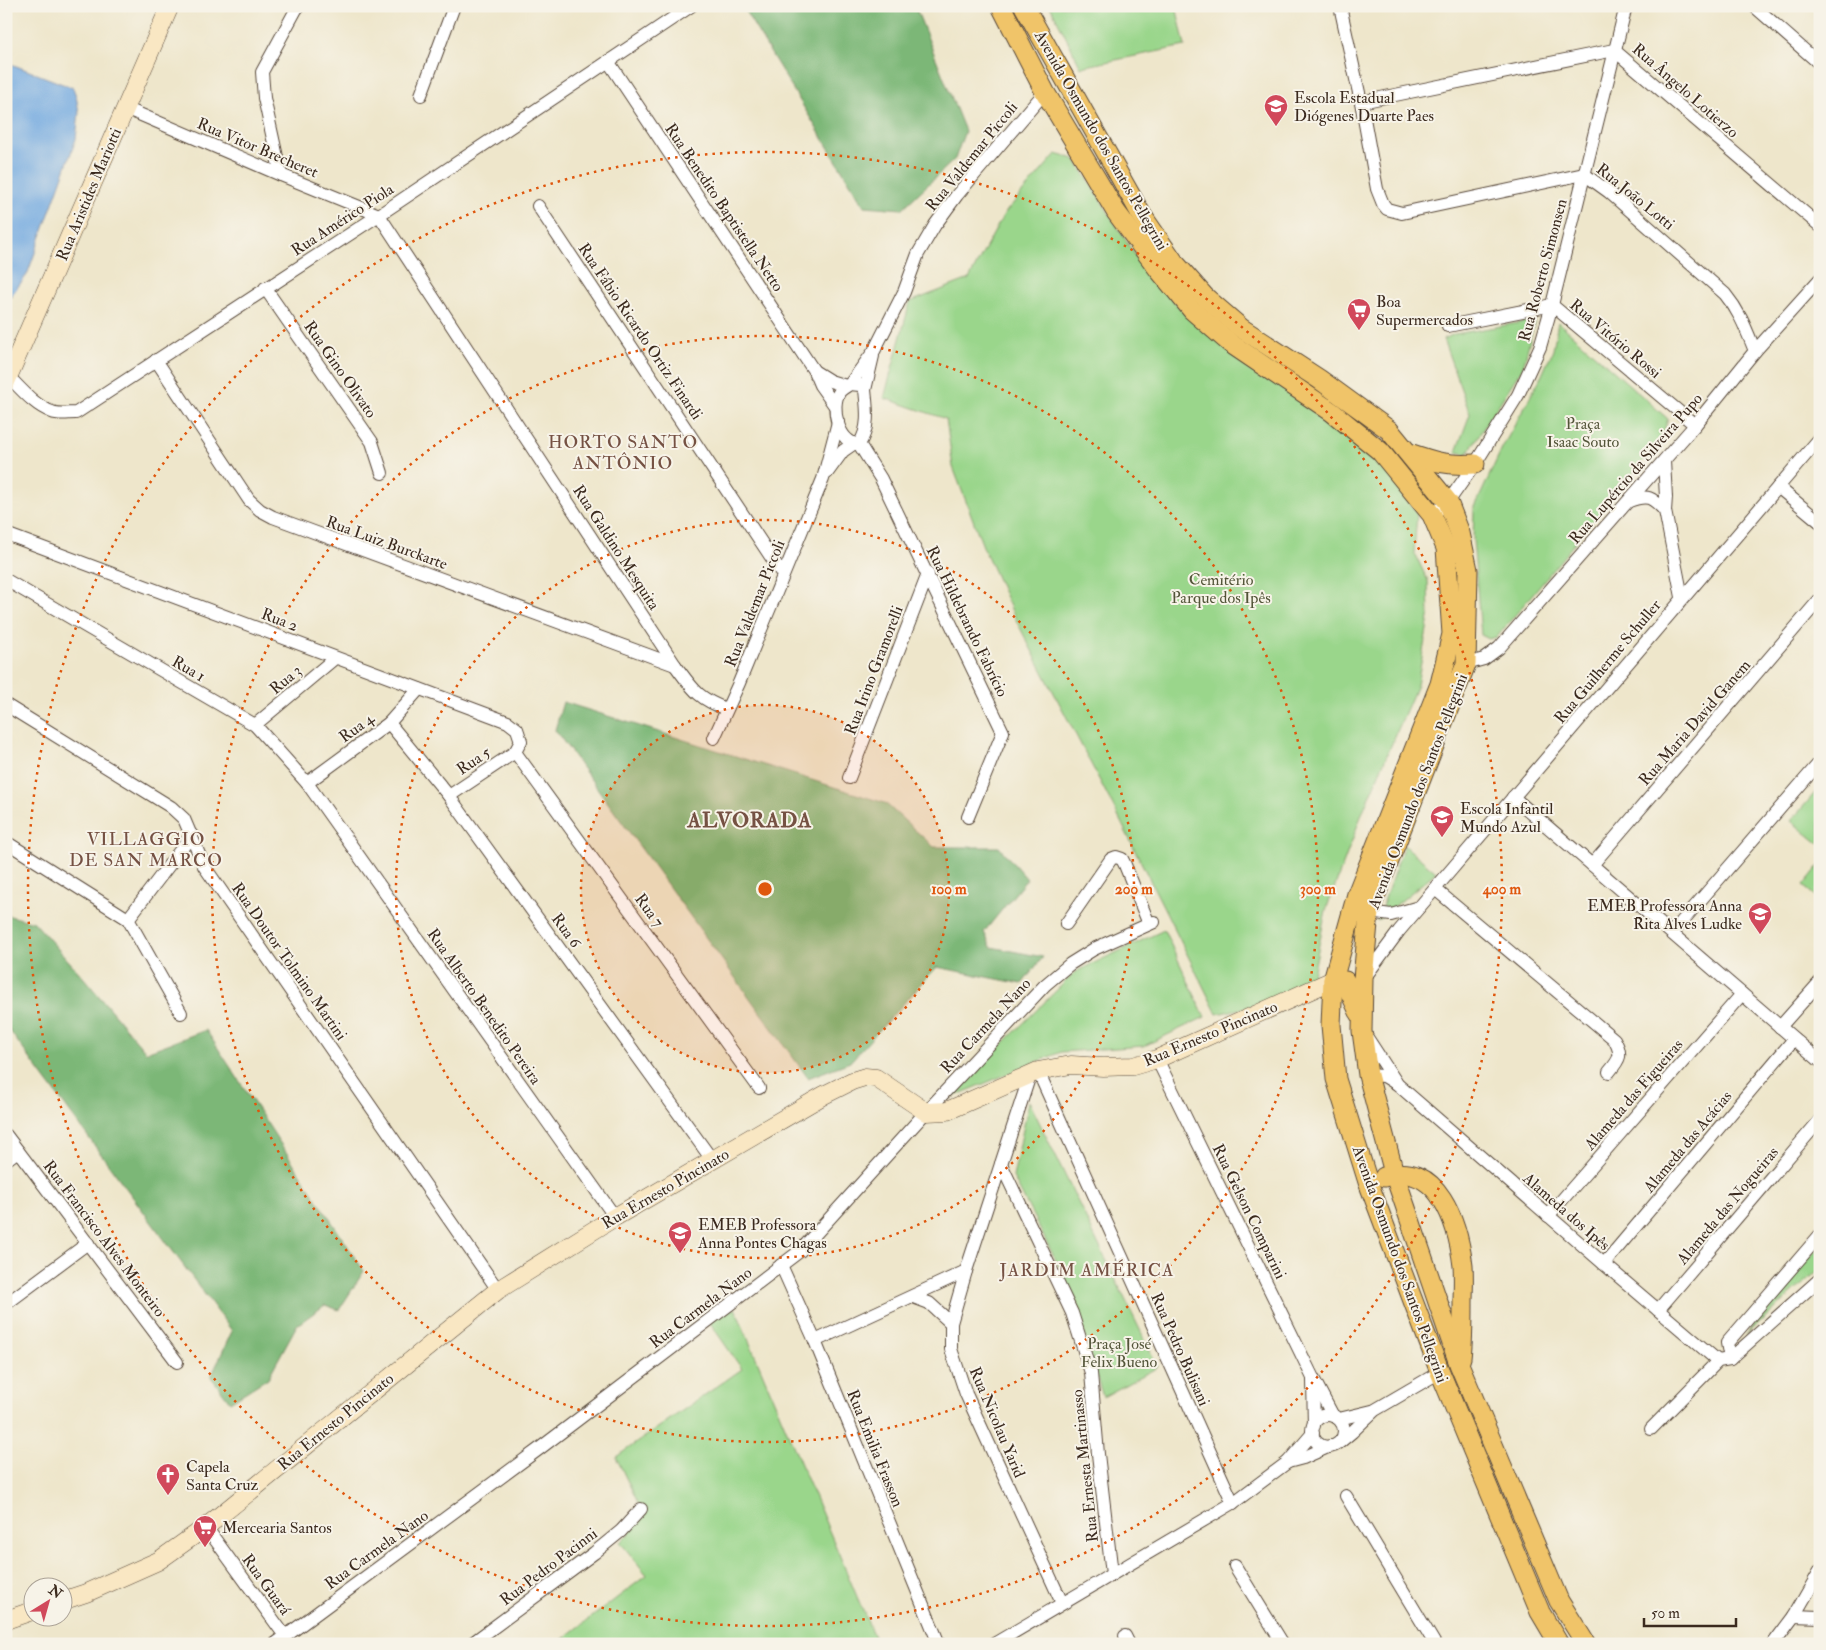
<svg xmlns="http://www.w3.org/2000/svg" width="1826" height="1650" font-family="'IM FELL Double Pica',serif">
<rect width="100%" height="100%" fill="#f7f3e8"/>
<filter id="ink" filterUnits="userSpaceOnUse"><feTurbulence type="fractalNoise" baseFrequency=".02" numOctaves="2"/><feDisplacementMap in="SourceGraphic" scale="10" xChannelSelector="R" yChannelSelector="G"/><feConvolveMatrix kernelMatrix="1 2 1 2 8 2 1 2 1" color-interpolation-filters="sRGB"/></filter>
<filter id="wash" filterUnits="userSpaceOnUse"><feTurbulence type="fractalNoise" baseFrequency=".0096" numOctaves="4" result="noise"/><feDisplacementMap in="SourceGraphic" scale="20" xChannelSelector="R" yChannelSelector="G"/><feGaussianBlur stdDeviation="1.12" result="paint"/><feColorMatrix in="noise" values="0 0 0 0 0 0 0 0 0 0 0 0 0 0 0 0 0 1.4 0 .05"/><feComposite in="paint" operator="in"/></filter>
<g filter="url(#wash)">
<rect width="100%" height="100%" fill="#eee6cb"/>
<g fill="#9ad68b" stroke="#6a8054">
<path d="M 1050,6 L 1176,6 L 1185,46 L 1081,67 Z"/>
<path d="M 1056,154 L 1075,159 L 1145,271 L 1186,314 L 1370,453 L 1401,489 L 1417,514 L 1414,552 L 1428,581 L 1429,618 L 1417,685 L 1363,811 L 1326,910 L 1312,980 L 1268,1003 L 1217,1014 L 1114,808 L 1017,622 L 984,549 L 953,467 L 946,419 L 884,398 L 910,302 L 969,279 L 1004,214 Z"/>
<path d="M 1535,320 L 1523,367 L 1467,454 L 1456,452 L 1470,414 L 1443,339 L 1455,334 Z"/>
<path d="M 1558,322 L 1668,419 L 1661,439 L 1497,637 L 1489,639 L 1481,635 L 1473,540 L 1474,509 L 1502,448 L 1541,377 L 1553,350 Z"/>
<path d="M 1820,787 L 1820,843 L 1819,844 L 1791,821 Z"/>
<path d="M 1404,845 L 1436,872 L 1377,921 Z"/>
<path d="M 1820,865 L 1820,900 L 1803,886 Z"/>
<path d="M 1164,930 L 1205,1017 L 1144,1046 L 1061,1052 L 947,1099 L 1075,972 Z"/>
<path d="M 1029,1101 L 1158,1367 L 1103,1397 L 1067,1282 L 1013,1177 Z"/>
<path d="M 1820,1245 L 1820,1269 L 1745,1335 Z"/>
<path d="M 735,1308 L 877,1644 L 562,1644 L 559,1642 L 647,1575 L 620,1542 L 629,1534 L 641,1509 L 616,1457 L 742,1369 L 708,1320 Z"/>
</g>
<g fill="#7bb777" stroke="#5b704a">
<path d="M 742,6 L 915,6 L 965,131 L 955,159 L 902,209 L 864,206 Z"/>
<path d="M 563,702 L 885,803 L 934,847 L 999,847 L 1027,879 L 984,932 L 991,947 L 1043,957 L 1022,984 L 937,967 L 850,1062 L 808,1078 L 555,730 Z"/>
<path d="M 6,915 L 34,922 L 83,977 L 146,1052 L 206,1030 L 364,1271 L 339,1310 L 325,1305 L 297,1325 L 268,1378 L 230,1402 L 211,1377 L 232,1331 L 6,1026 Z"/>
</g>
<path fill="#72a9e0" stroke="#566a7f" d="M 6,62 L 73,88 L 76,96 L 79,112 L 76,139 L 27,275 L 6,302 Z"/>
</g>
<g filter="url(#ink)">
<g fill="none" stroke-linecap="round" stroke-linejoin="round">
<g stroke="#564638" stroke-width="14">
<g id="street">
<path d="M 1340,6 L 1361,102 L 1377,189 L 1383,204 L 1387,209 L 1402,213 L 1584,174 L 1609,192 L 1725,294 C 1740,312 1746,329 1755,351"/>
<path d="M 1754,6 L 1820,64"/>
<path d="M 608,61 L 814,371 L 820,385 L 835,406"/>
<path d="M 421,95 L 454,6"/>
<path d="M 1361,102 L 1614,50 L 1820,226"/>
<path d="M 125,108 L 281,175 L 379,215 L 675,665 C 693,689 697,698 726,709"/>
<path d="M 281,175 L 264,98 L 262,72 L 298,6"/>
<path d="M 538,206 L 783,575"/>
<path d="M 265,288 L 372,442 L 382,473"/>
<path d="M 1552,305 L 1695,425"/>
<path d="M 1448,326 L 1552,305"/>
<path d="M 156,360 L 249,500 L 260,510 L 273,517 L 675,665"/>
<path d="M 814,371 L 830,381 L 846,386"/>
<path d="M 9,377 C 21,389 35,406 52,412 C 59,415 68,413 76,413 L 379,215 L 691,6"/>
<path d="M 850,384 L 874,351 L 904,292 L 918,254 L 935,225 L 957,195 L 1045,92"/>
<path d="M 850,384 L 860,385 L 865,390 C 867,408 870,429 859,444 C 839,445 829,406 840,391 C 843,388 847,386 850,384 Z"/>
<path d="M 865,390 L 873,356"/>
<path d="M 859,444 L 881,479 L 1003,732 L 968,817"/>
<path d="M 1664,461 L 1666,497 L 1665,511 L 1682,597"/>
<path d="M 827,473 L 843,451 L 853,444"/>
<path d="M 1778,487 L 1820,522"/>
<path d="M 1629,501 C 1648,494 1652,497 1665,511"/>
<path d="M 1432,515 L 1448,502 L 1475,464 L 1518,395 L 1540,347 L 1552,305 L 1626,6"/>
<path d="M 6,534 L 508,722 L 517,729 L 521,741 L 515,752 L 449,796"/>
<path d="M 6,580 L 255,725 L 307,783 L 615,1217"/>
<path d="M 1466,664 L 1484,659 L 1499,648 L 1695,425 L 1755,351 L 1820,279"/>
<path d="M 6,705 L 171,807 L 184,819 L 204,866 L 498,1290"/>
<path d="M 389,723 L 449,796 L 713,1161"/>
<path d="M 255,725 L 335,658"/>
<path d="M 714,738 L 739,683 L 823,479 L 838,422"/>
<path d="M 515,752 L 759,1088"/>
<path d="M 849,778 L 928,574"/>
<path d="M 307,783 L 389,723 L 419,689"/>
<path d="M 1513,797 L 1820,1061"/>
<path d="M 6,842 L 128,919 L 181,1013"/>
<path d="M 1592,865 L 1820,599"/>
<path d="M 1435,889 L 1614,1039 C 1623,1055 1620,1059 1609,1072"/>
<path d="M 1369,912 L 1391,915 L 1419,907"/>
<path d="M 128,919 L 192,835"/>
<path d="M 1066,924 L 1111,859 L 1116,857 L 1122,859 L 1125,865 L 1149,924"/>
<path d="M 1672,933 L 1820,762"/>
<path d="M 1365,977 L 1399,931 L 1820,438"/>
<path d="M 1780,1027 L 1820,982"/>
<path d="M 1366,1036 L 1396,1082"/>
<path d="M 1157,1059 L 1313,1378 L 1333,1416"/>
<path d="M 1038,1071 L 1233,1503"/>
<path d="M 1030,1075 L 966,1271 L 951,1323 L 951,1349 L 966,1394 L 1062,1603"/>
<path d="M 1368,1075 L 1384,1076 L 1397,1084 L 1604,1264 L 1718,1361"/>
<path d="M 6,1135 L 177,1362"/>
<path d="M 6,1160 L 18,1151"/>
<path d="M 1001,1164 L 1072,1313 L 1091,1373 L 1098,1454 L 1112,1574"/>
<path d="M 1548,1216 L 1742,994"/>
<path d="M 1604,1264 L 1794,1039"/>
<path d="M 781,1265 L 815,1341 L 939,1644"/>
<path d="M 913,1297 L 929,1303 L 951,1323"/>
<path d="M 6,1304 L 88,1243"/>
<path d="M 1658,1310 L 1820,1120"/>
<path d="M 815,1341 L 966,1271"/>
<path d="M 1730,1359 L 1727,1343 L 1820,1235"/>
<path d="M 1313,1380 L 1314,1426"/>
<circle cx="1328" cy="1431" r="16"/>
<path d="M 1339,1419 L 1372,1411"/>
<path d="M 1651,1429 L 1718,1361 L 1730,1359 L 1820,1279"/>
<path d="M 1340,1442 L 1352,1432 L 1375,1410 L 1440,1372"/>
<path d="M 1288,1462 L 1303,1458 L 1330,1446"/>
<path d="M 1346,1496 L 1435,1644"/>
<path d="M 206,1527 L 285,1636"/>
<path d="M 1235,1566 L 1283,1644"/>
<path d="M 1794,1616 L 1820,1617"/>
<path d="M 1125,1636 L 1129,1644"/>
<path d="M 275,1644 L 539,1449 L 800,1251 L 926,1112 L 1045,985 L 1070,964 L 1094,949 L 1154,922"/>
<path d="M 471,1644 L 594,1553 L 621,1531 L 641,1509"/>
<path d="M 994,1644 L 1233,1503 L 1288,1462 L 1313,1433"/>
<path d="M 1773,1644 L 1794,1616 L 1820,1571"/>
</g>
</g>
<g stroke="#564638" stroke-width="19">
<g id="secondary">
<path d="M 6,382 L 170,6"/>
<path d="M 62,1601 L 86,1593 L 158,1561 L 206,1527 L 498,1290 L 615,1217 L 824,1095 L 852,1081 L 865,1077 L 876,1078 L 926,1112 L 947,1111 L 1038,1071 L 1071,1065 L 1103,1067 L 1133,1066 L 1157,1059 L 1333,980"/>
<path d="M 6,1620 L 32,1611"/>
</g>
</g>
<g stroke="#564638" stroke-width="21">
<g id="primary">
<path d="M 1001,6 L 1045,92 L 1116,212 L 1159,270 L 1192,310 L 1230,343 L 1332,412 L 1380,451 L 1432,515 L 1446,548 L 1452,634 L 1440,684 L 1357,894 L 1333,980 L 1331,1025 L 1336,1079 L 1368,1182 L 1440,1372 L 1540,1612 L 1559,1644"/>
<path d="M 1024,6 L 1141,214 L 1174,262 L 1205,297 L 1241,328 L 1319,379 L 1389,430 L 1448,502 L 1460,533 L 1468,570 L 1466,664 L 1369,912 L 1363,979 L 1362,1031 L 1368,1075 L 1394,1173 L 1459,1364 L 1559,1601 L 1586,1644"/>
<path d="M 1409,453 C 1435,462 1448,466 1475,464"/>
<path d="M 1333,980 L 1345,981 L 1359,1012"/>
<path d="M 1384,1177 C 1438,1158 1458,1224 1463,1266 C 1464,1279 1463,1291 1463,1304 C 1463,1322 1463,1341 1461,1358"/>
</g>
</g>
<use href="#street" stroke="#fff" stroke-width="12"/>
<use href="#secondary" stroke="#f9e7c3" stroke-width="18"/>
<use href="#primary" stroke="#f0c469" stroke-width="19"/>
</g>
</g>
<circle cx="765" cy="889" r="184" fill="#df570d" fill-opacity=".12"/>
<g fill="none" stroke="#df570d" stroke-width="2.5" stroke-dasharray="2.5 5">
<circle cx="765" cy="889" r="184"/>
<circle cx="765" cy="889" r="369"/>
<circle cx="765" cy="889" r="553"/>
<circle cx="765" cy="889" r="737"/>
</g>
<defs>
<g id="school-pin" transform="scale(1.25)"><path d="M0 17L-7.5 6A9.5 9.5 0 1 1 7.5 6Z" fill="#d1495b" stroke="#f7f3e8"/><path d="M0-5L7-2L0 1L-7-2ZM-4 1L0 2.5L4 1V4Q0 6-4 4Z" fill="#fff"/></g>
<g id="supermarket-pin" transform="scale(1.25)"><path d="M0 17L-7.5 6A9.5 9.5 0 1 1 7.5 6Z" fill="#d1495b" stroke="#f7f3e8"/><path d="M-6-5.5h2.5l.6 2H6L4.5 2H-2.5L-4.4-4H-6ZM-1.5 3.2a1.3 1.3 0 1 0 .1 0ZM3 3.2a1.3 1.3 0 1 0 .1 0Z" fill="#fff"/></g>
<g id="church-pin" transform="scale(1.25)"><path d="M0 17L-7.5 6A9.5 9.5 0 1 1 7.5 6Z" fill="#d1495b" stroke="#f7f3e8"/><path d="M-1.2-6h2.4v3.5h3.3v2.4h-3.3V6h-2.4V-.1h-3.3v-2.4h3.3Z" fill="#fff"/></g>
</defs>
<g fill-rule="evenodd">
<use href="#school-pin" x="1276" y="106"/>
<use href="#supermarket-pin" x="1359" y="310"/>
<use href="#school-pin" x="1442" y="817"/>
<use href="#school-pin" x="1760" y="914"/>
<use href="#school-pin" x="680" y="1233"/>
<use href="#church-pin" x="168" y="1475"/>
<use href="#supermarket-pin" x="205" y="1527"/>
</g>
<g text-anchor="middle" stroke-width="4" stroke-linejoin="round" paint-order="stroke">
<g font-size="16" fill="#3b2a1e" stroke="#f7f3e8">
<text transform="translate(1686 90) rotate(41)" y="6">Rua Ângelo Lotierzo</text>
<text transform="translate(1102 140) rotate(60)" y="6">Avenida Osmundo dos Santos Pellegrini</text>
<text transform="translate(258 147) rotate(23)" y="6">Rua Vitor Brecheret</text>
<text transform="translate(971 156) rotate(-51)" y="6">Rua Valdemar Piccoli</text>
<text transform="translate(88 194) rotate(-67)" y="6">Rua Aristides Mariotti</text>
<text transform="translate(1636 196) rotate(39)" y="6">Rua João Lotti</text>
<text transform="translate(725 207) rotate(56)" y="6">Rua Benedito Baptistella Netto</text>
<text transform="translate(342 219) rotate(-33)" y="6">Rua Américo Piola</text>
<text transform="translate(1542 270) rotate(-75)" y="6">Rua Roberto Simonsen</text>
<text transform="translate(641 331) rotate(56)" y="6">Rua Fábio Ricardo Ortiz Finardi</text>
<text transform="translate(1616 338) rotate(40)" y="6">Rua Vitório Rossi</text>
<text transform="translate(341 369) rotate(55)" y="6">Rua Gino Olivato</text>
<text transform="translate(1635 468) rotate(-49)" y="6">Rua Lupércio da Silveira Pupo</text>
<text transform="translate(387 542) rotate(20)" y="6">Rua Luiz Burckarte</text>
<text transform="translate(617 547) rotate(57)" y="6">Rua Galdino Mesquita</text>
<text transform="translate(754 603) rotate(-68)" y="6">Rua Valdemar Piccoli</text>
<text transform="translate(280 619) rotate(21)" y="6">Rua 2</text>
<text transform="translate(968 621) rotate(64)" y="6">Rua Hildebrando Fabrício</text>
<text transform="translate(1607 661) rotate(-50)" y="6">Rua Guilherme Schuller</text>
<text transform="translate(189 668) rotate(30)" y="6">Rua 1</text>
<text transform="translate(873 670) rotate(-69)" y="6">Rua Irino Gramorelli</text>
<text transform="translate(285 679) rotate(-40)" y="6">Rua 3</text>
<text transform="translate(1694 722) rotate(-49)" y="6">Rua Maria David Ganem</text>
<text transform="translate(356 727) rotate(-36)" y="6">Rua 4</text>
<text transform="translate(473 760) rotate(-34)" y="6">Rua 5</text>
<text transform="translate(1417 791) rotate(-69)" y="6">Avenida Osmundo dos Santos Pellegrini</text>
<text transform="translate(650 910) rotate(54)" y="6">Rua 7</text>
<text transform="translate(567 930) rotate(54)" y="6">Rua 6</text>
<text transform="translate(290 961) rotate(55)" y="6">Rua Doutor Tolmino Martini</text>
<text transform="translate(485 1006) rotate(55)" y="6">Rua Alberto Benedito Pereira</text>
<text transform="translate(985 1025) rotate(-47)" y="6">Rua Carmela Nano</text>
<text transform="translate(1210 1033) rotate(-23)" y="6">Rua Ernesto Pincinato</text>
<text transform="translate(1633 1094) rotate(-49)" y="6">Alameda das Figueiras</text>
<text transform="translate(1687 1141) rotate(-50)" y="6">Alameda das Acácias</text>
<text transform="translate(665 1188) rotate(-30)" y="6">Rua Ernesto Pincinato</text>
<text transform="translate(1727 1205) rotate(-50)" y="6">Alameda das Nogueiras</text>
<text transform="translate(1250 1211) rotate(64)" y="6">Rua Gelson Comparini</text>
<text transform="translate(1567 1211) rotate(41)" y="6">Alameda dos Ipês</text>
<text transform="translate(105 1238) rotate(53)" y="6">Rua Francisco Alves Monteiro</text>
<text transform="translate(1401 1264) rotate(70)" y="6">Avenida Osmundo dos Santos Pellegrini</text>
<text transform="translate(700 1307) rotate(-37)" y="6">Rua Carmela Nano</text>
<text transform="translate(1181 1349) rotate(66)" y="6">Rua Pedro Bulisani</text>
<text transform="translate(335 1421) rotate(-39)" y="6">Rua Ernesto Pincinato</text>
<text transform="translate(998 1422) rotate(67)" y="6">Rua Nicolau Yarid</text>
<text transform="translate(876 1448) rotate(68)" y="6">Rua Emilia Frasson</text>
<text transform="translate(1084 1466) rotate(-96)" y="6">Rua Ernesta Martinasso</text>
<text transform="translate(376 1549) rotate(-36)" y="6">Rua Carmela Nano</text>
<text transform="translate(548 1566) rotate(-37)" y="6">Rua Pedro Pacinni</text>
<text transform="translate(267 1584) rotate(54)" y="6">Rua Guará</text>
</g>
<g font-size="16" fill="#3b2a1e" stroke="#f7f3e8" text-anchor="start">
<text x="1294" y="103">Escola Estadual<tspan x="1294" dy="18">Diógenes Duarte Paes</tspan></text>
<text x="1376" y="307">Boa<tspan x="1376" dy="18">Supermercados</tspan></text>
<text x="1460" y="814">Escola Infantil<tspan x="1460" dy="18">Mundo Azul</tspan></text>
<text x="1742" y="911" text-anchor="end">EMEB Professora Anna<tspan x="1742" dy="18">Rita Alves Ludke</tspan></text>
<text x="698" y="1230">EMEB Professora<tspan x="698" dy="18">Anna Pontes Chagas</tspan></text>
<text x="186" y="1472">Capela<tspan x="186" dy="18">Santa Cruz</tspan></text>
<text x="222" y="1533">Mercearia Santos</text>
</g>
<g font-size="16" fill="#535539" stroke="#f7f3e8">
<text x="1583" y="429">Praça<tspan x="1583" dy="18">Isaac Souto</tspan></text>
<text x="1221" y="585">Cemitério<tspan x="1221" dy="18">Parque dos Ipês</tspan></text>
<text x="1119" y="1349">Praça José<tspan x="1119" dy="18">Felix Bueno</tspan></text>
</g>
<g font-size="18" letter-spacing="1" fill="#755143" stroke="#f7f3e8">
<text x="623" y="448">HORTO SANTO<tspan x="623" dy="21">ANTÔNIO</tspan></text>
<text x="146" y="845">VILLAGGIO<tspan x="146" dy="21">DE SAN MARCO</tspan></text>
<text x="1087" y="1276">JARDIM AMÉRICA</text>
</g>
<g font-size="21" font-weight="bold" letter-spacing="1" fill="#755143" stroke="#f7f3e8">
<text x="750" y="827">ALVORADA</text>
</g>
</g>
<circle cx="765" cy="889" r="8" fill="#df570d" stroke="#f7f3e8" stroke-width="2.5"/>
<g font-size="15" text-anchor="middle" font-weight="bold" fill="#df570d" stroke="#f7f3e8" stroke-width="4" stroke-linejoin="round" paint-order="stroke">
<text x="949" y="894">100 m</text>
<text x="1134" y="894">200 m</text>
<text x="1318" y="894">300 m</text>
<text x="1502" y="894">400 m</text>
</g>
<rect width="1826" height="1650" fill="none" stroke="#f7f3e8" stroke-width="25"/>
<g transform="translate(48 1602) rotate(37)"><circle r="24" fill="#f7f3e8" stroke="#aca397"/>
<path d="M0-4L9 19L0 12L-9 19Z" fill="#d1495b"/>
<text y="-8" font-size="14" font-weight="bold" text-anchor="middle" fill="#3b2a1e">N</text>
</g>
<path d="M1644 1618v8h92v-8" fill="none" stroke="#3b2a1e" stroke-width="2.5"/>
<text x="1651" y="1618" font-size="15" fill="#3b2a1e" stroke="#f7f3e8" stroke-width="4" paint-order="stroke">50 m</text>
</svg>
